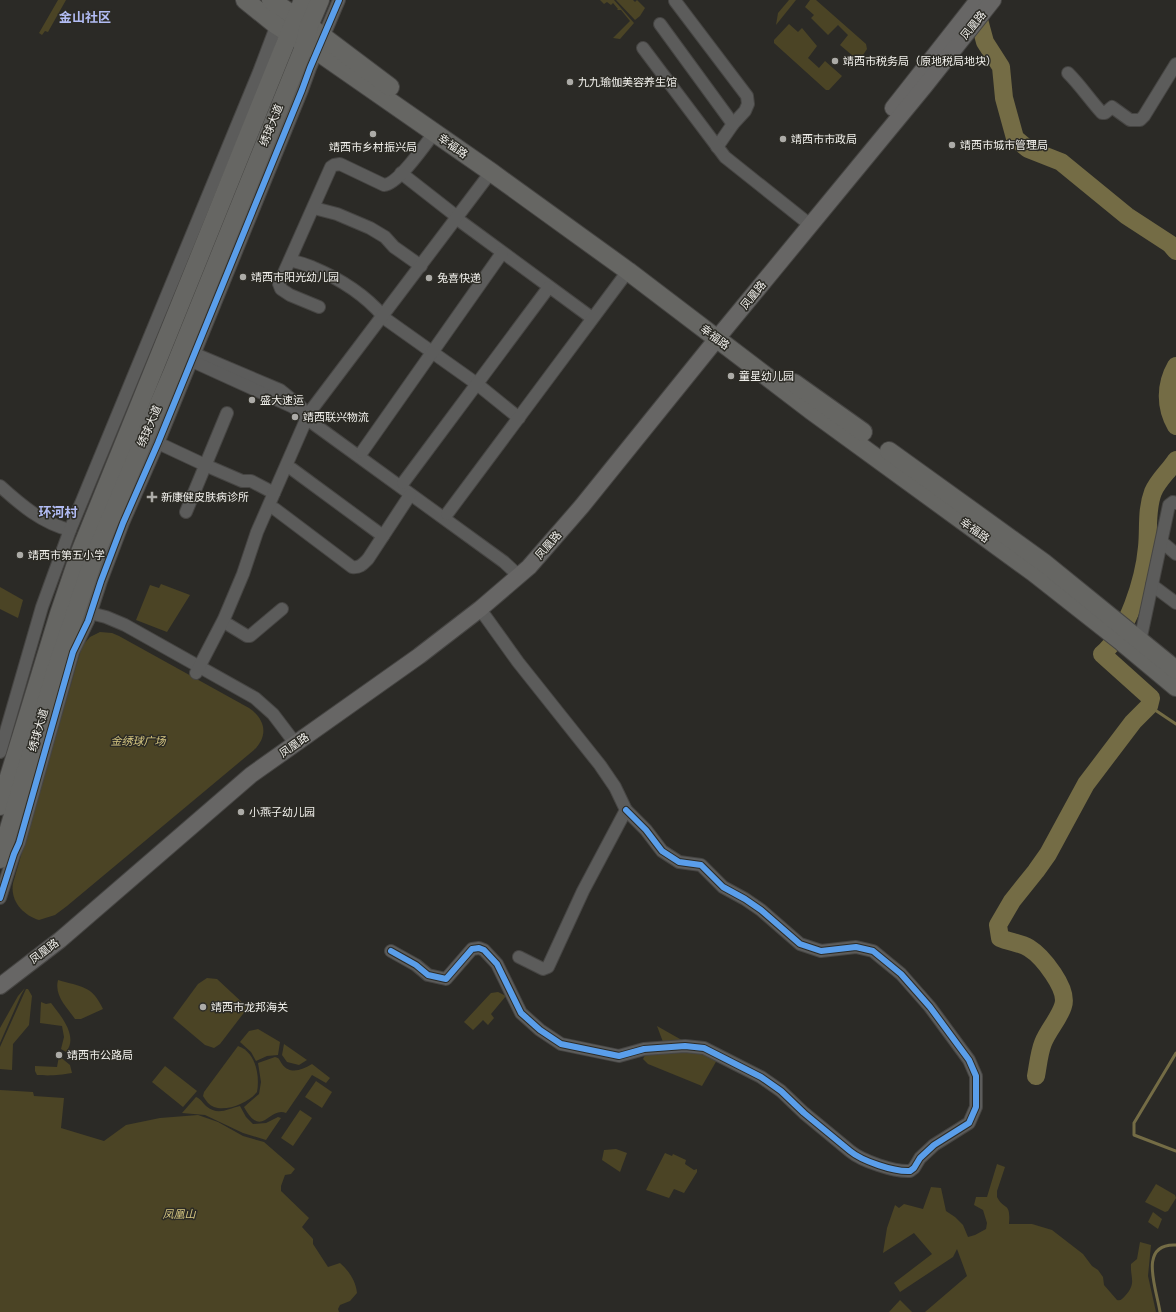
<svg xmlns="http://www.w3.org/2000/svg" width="1176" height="1312" font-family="'Noto Serif','Noto Sans SC',serif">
<rect width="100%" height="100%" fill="#2b2a26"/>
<g fill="#4b4425">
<path d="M 58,0 L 66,0 L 48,32 L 45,31 L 42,35 L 39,33 Z"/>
<path d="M 600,0 L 614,0 L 634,23 L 620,39 L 613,38 L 630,21 L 621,10 L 617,10 L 618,9 L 613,3 L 611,5 L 607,2 L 604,4 Z"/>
<path d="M 616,0 L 633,0 L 635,2 L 637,0 L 645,8 L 640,16 L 635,20 Z"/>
<path d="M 789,0 L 796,0 L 776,25 L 778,13 Z"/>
<path d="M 810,0 L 816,0 L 866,44 L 867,49 L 859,61 L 840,45 L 848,35 L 838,25 L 828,35 L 811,18 L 814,15 L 805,7 Z"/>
<path d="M 789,24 L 798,32 L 802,28 L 817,46 L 808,58 L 819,68 L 825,61 L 842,76 L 829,90 L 826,90 L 774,43 L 774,40 Z"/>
<path d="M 161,584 L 190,595 L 167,632 L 136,620 L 150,585 L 159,588 Z"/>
<path d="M 0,587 L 23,600 L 18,618 L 0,609 Z"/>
<path d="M 100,632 L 112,633 L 119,636 L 249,708 C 265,719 269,735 254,750 L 67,906 L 55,915 L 39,920 C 23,915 10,901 13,883 L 82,646 L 90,637 Z"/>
<path d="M 207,978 L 217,979 L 246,1006 L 246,1010 L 220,1044 L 214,1048 L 205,1045 L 173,1018 L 198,984 Z"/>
<path d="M 58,980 C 81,987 92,985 103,1009 L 81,1019 L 75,1019 C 67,1007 54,996 58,980 Z"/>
<path d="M 25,988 L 21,995 L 0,1043 L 0,1028 L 18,996 Z"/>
<path d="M 26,989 L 28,989 L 32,996 L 29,1025 L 13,1044 L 12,1070 L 0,1069 L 0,1047 Z"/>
<path d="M 498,992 L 506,996 L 491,1014 L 494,1018 L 488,1025 L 483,1020 L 473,1030 L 464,1022 L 491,993 Z"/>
<path d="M 41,1002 L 46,1004 L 51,1003 C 60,1015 79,1036 66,1052 L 61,1049 L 64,1037 L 62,1026 L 40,1023 Z"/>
<path d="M 657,1026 L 687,1043 L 663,1042 Z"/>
<path d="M 258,1029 L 280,1042 L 278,1055 L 267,1056 L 256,1061 L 251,1052 L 240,1042 L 249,1031 Z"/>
<path d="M 284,1044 L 307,1060 L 299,1065 L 287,1062 L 282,1055 Z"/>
<path d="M 238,1046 C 256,1052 260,1076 257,1092 C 249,1102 227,1112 214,1107 C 209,1105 206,1101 203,1096 L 204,1092 Z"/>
<path d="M 698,1049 L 717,1060 L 702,1086 L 648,1064 L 643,1059 L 646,1053 Z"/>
<path d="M 59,1056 L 70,1065 L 72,1073 C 59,1075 52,1076 37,1075 L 35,1071 L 35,1066 L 57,1067 Z"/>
<path d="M 275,1057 C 280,1058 279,1060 282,1064 C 290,1075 302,1070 312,1064 L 330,1078 L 326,1083 L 312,1075 L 286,1113 C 269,1106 262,1140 244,1107 L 259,1094 L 261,1082 L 258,1063 Z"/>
<path d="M 165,1066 L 197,1091 L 183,1107 L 152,1082 Z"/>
<path d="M 316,1081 L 332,1092 L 322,1108 L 305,1097 Z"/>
<path d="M 0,1090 L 33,1092 L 34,1096 L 64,1098 L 61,1128 L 104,1141 L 126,1125 L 160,1118 L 198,1115 L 218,1122 L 243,1136 L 264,1142 L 295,1169 L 291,1174 L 285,1175 L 281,1186 L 281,1191 L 309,1218 L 302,1227 L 313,1239 L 313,1244 L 328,1267 L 340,1263 C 349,1271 356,1281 357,1293 L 350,1301 L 340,1305 L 338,1309 L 339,1312 L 0,1312 Z"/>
<path d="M 196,1097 C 201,1099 202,1102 206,1106 C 218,1116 227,1109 240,1106 L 246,1117 L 253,1124 L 266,1123 L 278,1117 L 281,1118 L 266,1140 L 243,1133 L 205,1115 L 182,1113 Z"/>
<path d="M 300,1110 L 312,1118 L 293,1146 L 281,1138 Z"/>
<path d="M 616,1149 L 627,1153 L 620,1172 L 602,1160 L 604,1150 Z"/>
<path d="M 665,1153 L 672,1156 L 673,1154 L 686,1160 L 685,1164 L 694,1170 L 697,1169 L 697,1172 L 684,1193 L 674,1189 L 669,1198 L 646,1190 Z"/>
<path d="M 997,1164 L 1005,1167 L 997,1191 L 997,1197 C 1004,1211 1011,1201 1009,1224 L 1032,1224 L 1052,1230 L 1083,1254 L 1092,1266 L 1098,1270 L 1103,1277 L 1104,1285 L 1117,1300 C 1121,1301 1122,1299 1125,1296 C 1137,1283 1130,1278 1131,1264 L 1137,1259 L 1140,1242 L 1151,1245 L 1148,1276 L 1156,1312 L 925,1312 L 967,1276 L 957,1249 L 953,1257 L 900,1292 L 894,1283 L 932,1254 L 914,1233 L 883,1253 L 887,1228 L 895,1205 L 899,1208 L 904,1204 L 923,1209 L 931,1187 L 941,1188 L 946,1211 L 955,1217 L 963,1225 L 968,1237 L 975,1235 L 986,1229 L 987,1223 L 983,1210 L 974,1205 L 976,1197 L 987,1197 Z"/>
<path d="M 1156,1184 L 1175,1195 L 1176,1198 L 1168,1211 L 1165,1212 L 1145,1202 Z"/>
<path d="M 1153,1212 L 1162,1219 L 1158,1229 L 1148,1222 Z"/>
<path d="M 900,1300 L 912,1312 L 889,1312 Z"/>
</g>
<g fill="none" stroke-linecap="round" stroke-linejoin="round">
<g stroke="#746c45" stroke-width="3">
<path d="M 1149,706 L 1176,724"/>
<path d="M 1176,1053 L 1134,1123 L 1134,1135 L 1176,1151"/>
<path d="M 1160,1312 C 1157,1290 1137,1243 1176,1245"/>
</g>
<g stroke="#746c45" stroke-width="18">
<path d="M 975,5 L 985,42 L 1001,67 L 1004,98 L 1015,138 L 1028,149 L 1061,162 L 1127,216 L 1170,244 L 1176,251"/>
<path d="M 1176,366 C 1165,385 1165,407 1176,426"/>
<path d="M 1036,1076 C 1038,1066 1039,1053 1043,1043 C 1048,1030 1059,1019 1063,1006 C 1069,989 1042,956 1029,948 C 1021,943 1009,942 1000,938 L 998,925 L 1012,901 L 1036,871 L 1048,854 L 1086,784 L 1133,722 L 1149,706 L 1151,698 L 1102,654 C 1128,632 1144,580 1147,547 C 1149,529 1146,510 1153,492 C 1158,480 1169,471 1176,460"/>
</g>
<g stroke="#464543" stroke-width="14">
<g id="minor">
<path d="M 675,1 L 747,96 L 748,104 L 745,111 L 733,124 L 717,147"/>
<path d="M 660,24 L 733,124"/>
<path d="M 643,48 L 725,157 L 804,220"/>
<path d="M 1068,73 C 1081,86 1090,100 1102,113 L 1105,113 L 1112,107 L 1130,120 L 1140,120 L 1144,116 L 1176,64"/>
<path d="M 401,173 L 456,216"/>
<path d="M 314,208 L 337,214 L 370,228 L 385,237 L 394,247 L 421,266"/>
<path d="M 460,221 L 592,318"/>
<path d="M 290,261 C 298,261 306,265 314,268 C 340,279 364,294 383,316"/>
<path d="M 319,307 L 290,295 L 281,289 L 279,284 L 331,167 L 334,165 L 340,164 L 384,185 C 398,184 425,145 434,133"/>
<path d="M 387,320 L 477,384 L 519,418"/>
<path d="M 195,354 L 280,390 L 301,407"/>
<path d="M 185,365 L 192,361 L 293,407 L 307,419 L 504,562 L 519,576"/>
<path d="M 158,443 L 205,465 L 242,481 L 251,481 L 274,493"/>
<path d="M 362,452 L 502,253"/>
<path d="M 292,469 L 383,536"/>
<path d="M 403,483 L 549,287"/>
<path d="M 0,486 C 21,505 42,523 70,530"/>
<path d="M 275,509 L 352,567 C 360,568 363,564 368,559 L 410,495"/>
<path d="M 186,512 L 227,413"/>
<path d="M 447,514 L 628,271"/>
<path d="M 1162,542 L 1176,554"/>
<path d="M 1152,585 L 1176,603"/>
<path d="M 480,609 L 518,662 L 600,765 L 615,787 L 626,810 L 583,891 L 548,967 L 543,969 L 519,957"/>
<path d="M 90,613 L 106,617 L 125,625 L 255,698 L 273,714 L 295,743"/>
<path d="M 229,625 L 247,636 L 250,636 L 282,609"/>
<path d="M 1140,641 L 1169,505 L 1173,502 L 1176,503"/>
<path d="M 196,673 L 224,619 L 243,574 L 257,532 L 309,413 L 491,172"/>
<path d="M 0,752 L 42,607 L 70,530 L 259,72 L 279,19"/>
<path d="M 0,898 L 14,854 L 19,843 L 73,652 L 88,621 L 101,581 L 123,523 L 158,443 L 302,90 L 310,68 L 339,0"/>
<path d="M 391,951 L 416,965 L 428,975 L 446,979 L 472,949 L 479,948 L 484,950 L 497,964 L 521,1013 L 540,1030 L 561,1044 L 619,1056 L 644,1049 L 685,1046 L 704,1048 L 761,1077 L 781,1091 L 804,1113 L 850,1151 C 862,1161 894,1172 910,1171 L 914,1168 L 920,1158 L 934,1145 L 969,1123 L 976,1107 L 976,1076 L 969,1060 L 930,1007 L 901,974 L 873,951 L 856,947 L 821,951 L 800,944 L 761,910 L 745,899 L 723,887 L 701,865 L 679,862 L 662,851 L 646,830 L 626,810"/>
</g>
</g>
<g stroke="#464543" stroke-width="18">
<g id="secondary">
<path d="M 893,108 L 978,0"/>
<path d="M 0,986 L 60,940 L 251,775 L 419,656 L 480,609 L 529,567 L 582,506 L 724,330 L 924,87 L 993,0"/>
</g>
</g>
<g stroke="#464543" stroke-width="20">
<g id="primary">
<path d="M 245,0 L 276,25 L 317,51 L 491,172 L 628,271 L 812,411 L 1033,572 L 1122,642 L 1176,687"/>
<path d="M 271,0 L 309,26 L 390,87"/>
<path d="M 794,383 L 863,432"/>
<path d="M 889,451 L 1043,562 L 1176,670"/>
<path d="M 0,806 L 59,614 L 80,552 L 303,0"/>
<path d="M 0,859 L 55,673 L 95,555 L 173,371 L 305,44 L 309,26 L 320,0"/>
</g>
</g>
<use href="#minor" stroke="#5c5c5b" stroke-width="12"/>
<use href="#secondary" stroke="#676665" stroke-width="16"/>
<use href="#primary" stroke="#666663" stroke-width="18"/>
<g stroke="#2c2b25" stroke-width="8">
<g id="cycleway">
<path d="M 0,898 L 14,854 L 19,843 L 73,652 L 88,621 L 101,581 L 123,523 L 158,443 L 302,90 L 310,68 L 339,0"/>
<path d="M 391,951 L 416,965 L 428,975 L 446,979 L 472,949 L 479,948 L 484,950 L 497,964 L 521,1013 L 540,1030 L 561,1044 L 619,1056 L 644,1049 L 685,1046 L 704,1048 L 761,1077 L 781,1091 L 804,1113 L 850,1151 C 862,1161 894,1172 910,1171 L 914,1168 L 920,1158 L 934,1145 L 969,1123 L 976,1107 L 976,1076 L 969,1060 L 930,1007 L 901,974 L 873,951 L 856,947 L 821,951 L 800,944 L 761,910 L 745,899 L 723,887 L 701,865 L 679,862 L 662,851 L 646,830 L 626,810"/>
</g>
</g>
<use href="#cycleway" stroke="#5a9eea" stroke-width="6"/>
</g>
<g fill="#acaba7" stroke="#2c2b25" stroke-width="1.5">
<circle cx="835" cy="61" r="4"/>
<circle cx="570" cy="82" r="4"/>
<circle cx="373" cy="134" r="4"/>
<circle cx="783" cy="139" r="4"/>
<circle cx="952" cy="145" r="4"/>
<circle cx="243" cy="277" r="4"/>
<circle cx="429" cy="278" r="4"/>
<circle cx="731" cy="376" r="4"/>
<circle cx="252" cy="400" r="4"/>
<circle cx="295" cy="417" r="4"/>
<path d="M150 491h4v4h4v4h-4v4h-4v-4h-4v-4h4z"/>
<circle cx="20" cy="555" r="4"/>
<circle cx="241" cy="812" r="4"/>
<circle cx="203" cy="1007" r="4"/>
<circle cx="59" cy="1055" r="4"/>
</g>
<g text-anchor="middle" stroke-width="3" stroke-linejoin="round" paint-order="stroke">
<g font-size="11" fill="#f1f0ec" stroke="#2c2b25">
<text transform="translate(973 25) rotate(-51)" y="4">凤凰路</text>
<text transform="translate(271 125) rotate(-68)" y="4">绣球大道</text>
<text transform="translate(453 146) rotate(35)" y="4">幸福路</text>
<text transform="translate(753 295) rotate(-51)" y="4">凤凰路</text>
<text transform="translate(715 337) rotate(37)" y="4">幸福路</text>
<text transform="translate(149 426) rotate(-67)" y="4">绣球大道</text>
<text transform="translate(975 530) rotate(36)" y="4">幸福路</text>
<text transform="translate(548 545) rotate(-49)" y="4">凤凰路</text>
<text transform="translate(38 730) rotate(-74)" y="4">绣球大道</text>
<text transform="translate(294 745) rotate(-35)" y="4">凤凰路</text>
<text transform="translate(44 951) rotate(-37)" y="4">凤凰路</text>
</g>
<g font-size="11" fill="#f1f0ec" stroke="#2c2b25" text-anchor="start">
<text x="843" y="65">靖西市税务局（原地税局地块）</text>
<text x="578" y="86">九九瑜伽美容养生馆</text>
<text x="791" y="143">靖西市市政局</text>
<text x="960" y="149">靖西市城市管理局</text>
<text x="373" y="151" text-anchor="middle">靖西市乡村振兴局</text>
<text x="251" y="281">靖西市阳光幼儿园</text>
<text x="437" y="282">兔喜快递</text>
<text x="739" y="380">童星幼儿园</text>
<text x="260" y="404">盛大速运</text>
<text x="303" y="421">靖西联兴物流</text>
<text x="161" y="501">新康健皮肤病诊所</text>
<text x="28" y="559">靖西市第五小学</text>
<text x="249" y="816">小燕子幼儿园</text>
<text x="211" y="1011">靖西市龙邦海关</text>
<text x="67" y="1059">靖西市公路局</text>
</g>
<g font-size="11" font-style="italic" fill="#d5c680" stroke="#2c2b25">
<text x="138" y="745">金绣球广场</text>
<text x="179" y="1218">凤凰山</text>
</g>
<g font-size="13" font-weight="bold" fill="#b2bcf4" stroke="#2c2b25">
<text x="85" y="22">金山社区</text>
<text x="58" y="517">环河村</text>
</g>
</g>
</svg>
